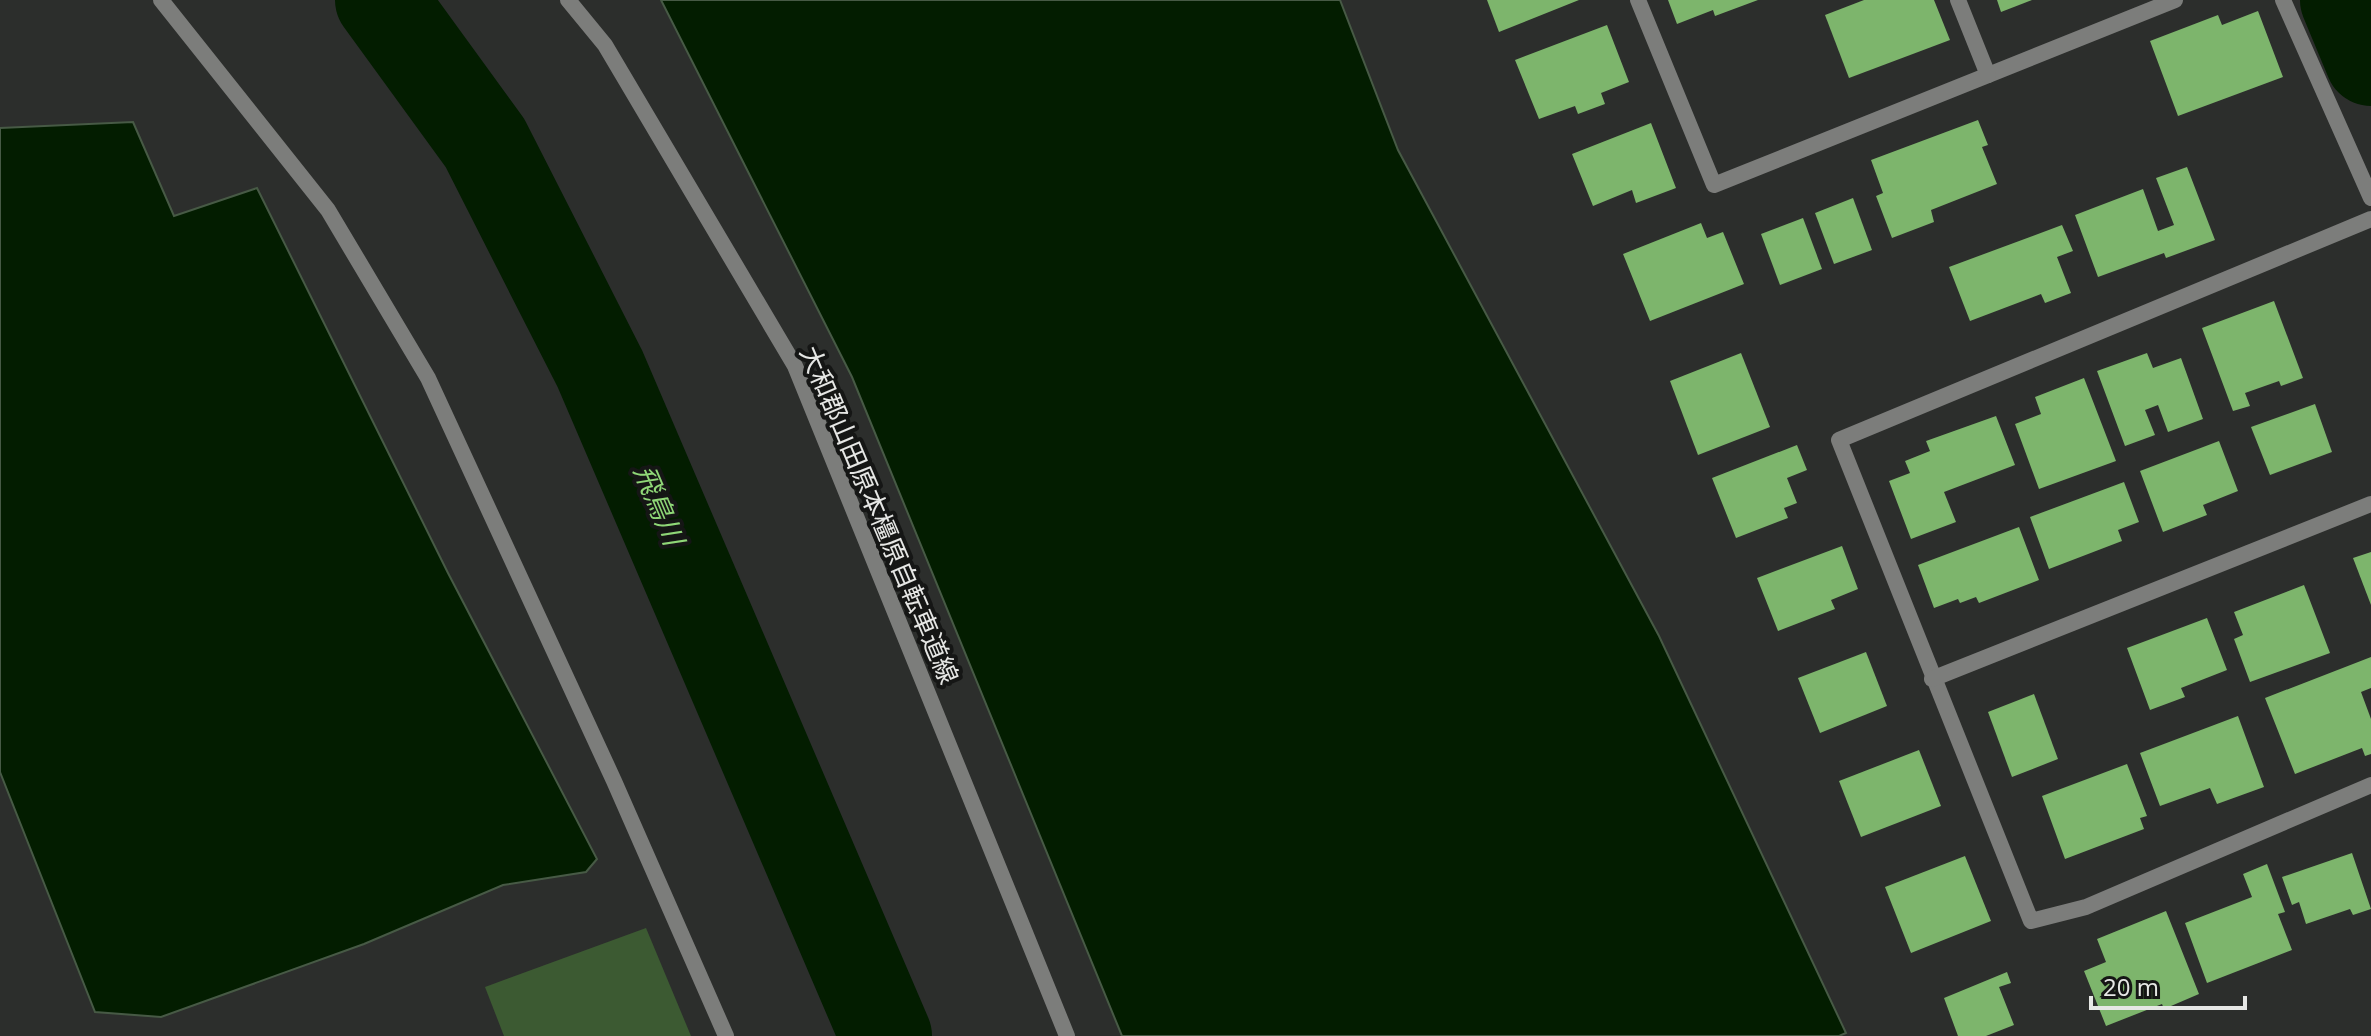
<svg xmlns="http://www.w3.org/2000/svg" width="2371" height="1036" font-family="'Open Sans','Noto Sans JP',sans-serif">
<rect width="100%" height="100%" fill="#2c2e2c"/>
<path fill="#3c5a32" d="M 646,928 L 691,1036 L 504,1036 L 485,987 Z"/>
<g fill="#031d00" stroke="#475a45" stroke-width="2">
<path d="M 661,0 L 1340,0 L 1398,150 L 1659,636 L 1846,1033 L 1839,1036 L 1122,1036 L 852,377 Z"/>
<path d="M 133,122 L 174,216 L 257,188 L 448,573 L 597,859 L 586,872 L 503,885 L 364,944 L 161,1017 L 95,1012 L 0,772 L 0,128 Z"/>
</g>
<g fill="none" stroke-linecap="round" stroke-linejoin="round">
<g stroke="#031d00" stroke-width="92">
<path d="M 381,0 L 485,143 L 600,369 L 886,1036"/>
<path d="M 2346,0 L 2371,60"/>
</g>
</g>
<g fill="#7db56c">
<path d="M 1487,0 L 1579,0 L 1499,32 Z"/>
<path d="M 1668,0 L 1758,0 L 1715,16 L 1713,10 L 1677,24 Z"/>
<path d="M 1864,0 L 1934,0 L 1950,40 L 1849,78 L 1825,15 Z"/>
<path d="M 1997,0 L 2032,0 L 2001,12 Z"/>
<path d="M 2258,11 L 2283,77 L 2178,116 L 2150,41 L 2218,15 L 2222,25 Z"/>
<path d="M 1607,25 L 1629,82 L 1601,93 L 1605,104 L 1578,114 L 1575,106 L 1539,119 L 1515,60 Z"/>
<path d="M 1978,120 L 1988,145 L 1982,147 L 1997,184 L 1931,210 L 1934,222 L 1892,238 L 1876,196 L 1883,193 L 1871,160 Z"/>
<path d="M 1651,123 L 1676,188 L 1636,203 L 1632,190 L 1593,206 L 1572,154 Z"/>
<path d="M 2187,167 L 2215,240 L 2166,258 L 2164,253 L 2098,277 L 2075,215 L 2143,189 L 2158,231 L 2174,225 L 2156,178 Z"/>
<path d="M 1853,198 L 1872,250 L 1834,264 L 1815,213 Z"/>
<path d="M 1803,218 L 1822,269 L 1780,285 L 1761,234 Z"/>
<path d="M 1701,223 L 1707,238 L 1723,232 L 1744,284 L 1650,321 L 1623,254 Z"/>
<path d="M 2062,225 L 2073,251 L 2057,257 L 2071,293 L 2045,303 L 2041,294 L 1970,321 L 1949,267 Z"/>
<path d="M 2274,301 L 2303,378 L 2281,386 L 2279,381 L 2245,393 L 2250,406 L 2233,411 L 2202,328 Z"/>
<path d="M 1741,353 L 1770,427 L 1698,455 L 1670,381 Z"/>
<path d="M 2147,353 L 2153,368 L 2181,358 L 2203,419 L 2168,432 L 2158,405 L 2145,410 L 2155,435 L 2125,446 L 2097,371 Z"/>
<path d="M 2084,378 L 2116,461 L 2039,489 L 2015,424 L 2041,414 L 2035,397 Z"/>
<path d="M 2315,404 L 2332,452 L 2270,475 L 2251,427 Z"/>
<path d="M 1996,416 L 2015,465 L 1944,492 L 1956,522 L 1911,539 L 1889,481 L 1910,473 L 1905,461 L 1930,451 L 1926,441 Z"/>
<path d="M 2219,441 L 2238,491 L 2203,505 L 2207,515 L 2163,532 L 2140,471 Z"/>
<path d="M 1797,445 L 1807,470 L 1787,478 L 1797,503 L 1784,508 L 1788,518 L 1736,538 L 1712,478 Z"/>
<path d="M 2124,482 L 2139,522 L 2118,530 L 2122,541 L 2049,569 L 2030,517 Z"/>
<path d="M 2019,527 L 2039,580 L 1979,603 L 1976,597 L 1960,603 L 1958,599 L 1934,608 L 1918,565 Z"/>
<path d="M 1842,546 L 1858,589 L 1831,600 L 1835,609 L 1778,631 L 1757,578 Z"/>
<path d="M 2371,552 L 2371,605 L 2353,558 Z"/>
<path d="M 2304,585 L 2330,653 L 2250,682 L 2234,639 L 2243,635 L 2234,612 Z"/>
<path d="M 2207,618 L 2227,670 L 2181,688 L 2185,697 L 2150,710 L 2127,648 Z"/>
<path d="M 1866,652 L 1887,706 L 1820,733 L 1798,678 Z"/>
<path d="M 2371,657 L 2371,688 L 2361,692 L 2371,719 L 2371,754 L 2365,756 L 2362,748 L 2295,774 L 2265,698 Z"/>
<path d="M 2034,694 L 2058,759 L 2012,777 L 1988,712 Z"/>
<path d="M 2238,716 L 2264,787 L 2217,804 L 2210,788 L 2160,806 L 2140,753 Z"/>
<path d="M 1919,750 L 1941,806 L 1861,837 L 1839,781 Z"/>
<path d="M 2127,764 L 2147,816 L 2140,818 L 2144,829 L 2065,859 L 2042,796 Z"/>
<path d="M 2352,853 L 2371,909 L 2353,915 L 2350,909 L 2306,924 L 2299,902 L 2292,905 L 2282,877 Z"/>
<path d="M 1965,856 L 1991,921 L 1911,953 L 1885,887 Z"/>
<path d="M 2267,864 L 2285,912 L 2278,914 L 2292,950 L 2207,983 L 2185,923 L 2252,897 L 2243,874 Z"/>
<path d="M 2166,911 L 2199,994 L 2164,1009 L 2162,1004 L 2106,1026 L 2084,971 L 2106,962 L 2097,939 Z"/>
<path d="M 2007,972 L 2011,983 L 1999,987 L 2014,1025 L 1986,1036 L 1958,1036 L 1944,998 Z"/>
</g>
<g fill="none" stroke-linecap="round" stroke-linejoin="round">
<g stroke="#7c7d7b" stroke-width="16">
<path d="M 161,0 L 328,210 L 428,378 L 614,781 L 726,1036"/>
<path d="M 568,0 L 605,45 L 795,366 L 1067,1036"/>
<path d="M 1638,0 L 1714,185 L 2175,0"/>
<path d="M 1958,0 L 1988,75"/>
<path d="M 2283,0 L 2371,198"/>
<path d="M 2371,219 L 1839,440 L 2031,921 L 2086,907 L 2371,785"/>
<path d="M 1932,679 L 2371,504"/>
</g>
</g>
<g text-anchor="middle" stroke-width="8" stroke-linejoin="round" paint-order="stroke">
<g font-size="26" fill="#e6e7e5" stroke="#151615">
<text transform="translate(879 515) rotate(67)" y="9">大和郡山田原本橿原自転車道線</text>
</g>
<g font-size="28" font-style="italic" fill="#8fd777" stroke="#151615">
<text transform="translate(659 505) rotate(67)" y="10">飛鳥川</text>
</g>
</g>
<path d="M2091 996v12h154v-12" fill="none" stroke="#e6e7e5" stroke-width="4"/>
<text x="2103" y="996" font-size="24" fill="#e6e7e5" stroke="#151615" stroke-width="6" paint-order="stroke">20 m</text>
</svg>
